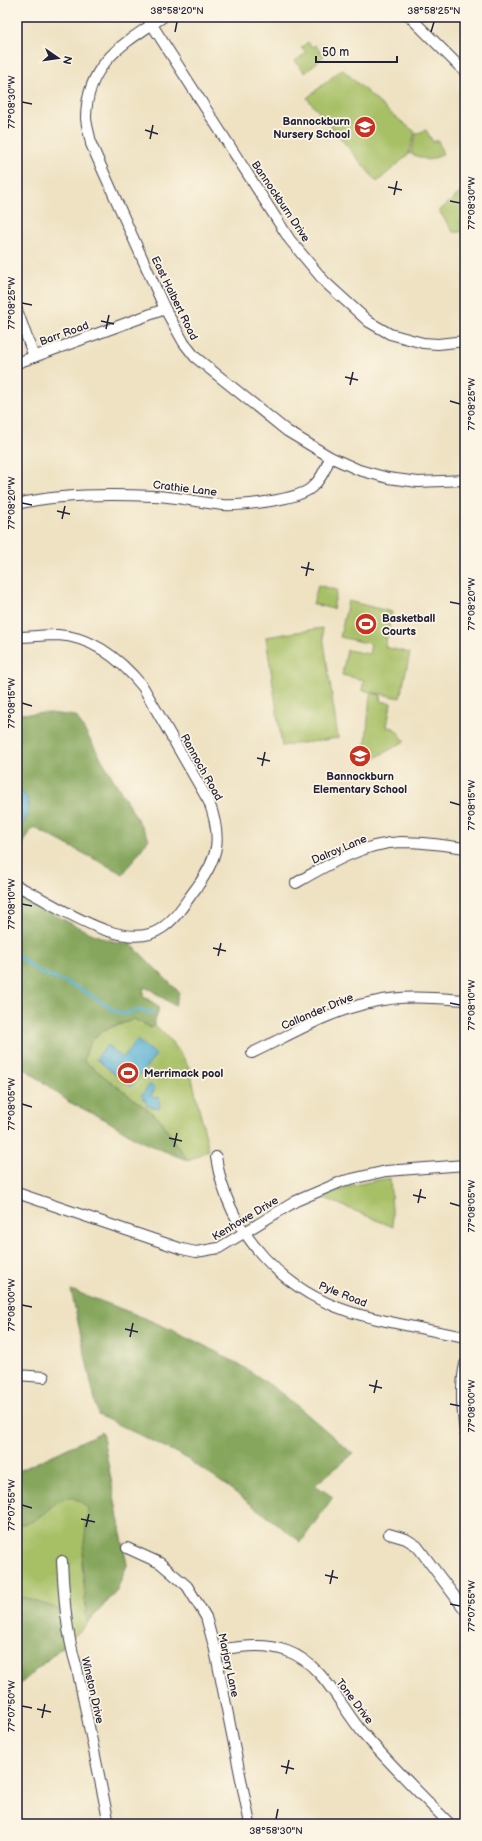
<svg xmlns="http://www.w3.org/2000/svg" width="482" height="1841" font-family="'Balsamiq Sans',sans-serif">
<rect width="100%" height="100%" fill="#fcf5e5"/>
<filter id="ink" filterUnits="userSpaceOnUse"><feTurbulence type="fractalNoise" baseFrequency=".025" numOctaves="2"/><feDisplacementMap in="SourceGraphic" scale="8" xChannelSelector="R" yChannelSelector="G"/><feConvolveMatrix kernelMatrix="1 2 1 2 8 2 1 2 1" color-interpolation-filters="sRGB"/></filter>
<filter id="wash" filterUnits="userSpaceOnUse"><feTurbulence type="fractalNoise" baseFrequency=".012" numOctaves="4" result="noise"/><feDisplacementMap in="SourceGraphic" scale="16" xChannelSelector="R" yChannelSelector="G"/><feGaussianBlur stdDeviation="0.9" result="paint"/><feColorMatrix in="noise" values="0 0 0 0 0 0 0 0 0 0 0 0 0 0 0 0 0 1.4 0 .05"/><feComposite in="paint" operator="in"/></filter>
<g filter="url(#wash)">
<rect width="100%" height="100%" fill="#eee2c2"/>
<g fill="#a7c066" stroke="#647150">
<path d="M 308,42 L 312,47 L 315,45 L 324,56 L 305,73 L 295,61 L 306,53 L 301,48 Z"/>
<path d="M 342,69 L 388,111 L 415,132 L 409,154 L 377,182 L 307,98 Z"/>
<path d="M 426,130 L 433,142 L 438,140 L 443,155 L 428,160 L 411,154 L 416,134 Z"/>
<path d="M 460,193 L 465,199 L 465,228 L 460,232 L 453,232 L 439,211 Z"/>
<path d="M 318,585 L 337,590 L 333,609 L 313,604 Z"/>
<path d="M 348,601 L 392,612 L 385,647 L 410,653 L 400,698 L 362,690 L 364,680 L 342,675 L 347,650 L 369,654 L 371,644 L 340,637 Z"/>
<path d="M 322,628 L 338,738 L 282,746 L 266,637 Z"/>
<path d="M 370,693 L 381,695 L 380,701 L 391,703 L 387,727 L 394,728 L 405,741 L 377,757 L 365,755 Z"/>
<path d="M 134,1019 L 151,1028 L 155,1025 C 168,1037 183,1053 190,1070 L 209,1150 L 189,1161 L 175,1143 L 161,1120 L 84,1061 C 89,1029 110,1030 134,1019 Z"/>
<path d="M 390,1178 L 393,1227 L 322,1197 L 354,1185 Z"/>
<path d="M 102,1432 L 127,1565 L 116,1592 L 82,1629 L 17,1687 L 17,1472 Z"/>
</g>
<g fill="#85a65b" stroke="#54644b">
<path d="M 49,713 L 76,716 L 149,839 L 123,874 L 33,827 L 17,854 L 17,714 Z"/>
<path d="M 17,894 C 49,910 97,943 131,944 L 179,992 L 175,1006 L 151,990 L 144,987 L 143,996 L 158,1006 C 160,1014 154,1018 155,1025 L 151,1028 L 134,1019 C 127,1023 121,1023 113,1026 C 96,1031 86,1045 84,1061 L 161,1120 L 175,1143 L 189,1161 L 140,1141 L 106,1120 L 69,1102 L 24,1068 L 17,1039 Z"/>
<path d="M 71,1290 C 129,1311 185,1333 238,1364 C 280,1388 317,1423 353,1454 L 315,1485 L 333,1497 L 301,1542 L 224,1484 L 181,1455 L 98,1415 Z"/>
<path d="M 102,1432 L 127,1565 L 116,1592 L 87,1623 L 82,1562 L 88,1509 C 60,1476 46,1528 17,1524 L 17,1472 Z"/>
<path d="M 17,1595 L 62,1610 L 68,1641 L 17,1687 Z"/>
</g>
<g fill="#54afd2" stroke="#3b6886">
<path d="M 17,791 C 40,798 24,823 17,835 Z"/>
<path d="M 137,1040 L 156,1055 L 131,1087 L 96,1059 L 107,1045 L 123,1058 Z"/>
<path d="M 150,1084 L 155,1089 L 151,1095 L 154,1098 L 159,1097 L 160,1108 L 147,1106 L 146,1101 L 141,1096 Z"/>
</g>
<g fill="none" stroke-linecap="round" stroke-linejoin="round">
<path stroke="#54afd2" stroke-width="3" d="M 17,955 L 37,971 L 79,988 L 119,1013 L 125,1014 L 136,1010 L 154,1013"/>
</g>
</g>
<g filter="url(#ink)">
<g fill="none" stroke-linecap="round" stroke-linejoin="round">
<g stroke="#413f4f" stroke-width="12">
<g id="street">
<path d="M 147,17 L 290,240 L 325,282 L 369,322 L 390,334 L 423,343 L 438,344 L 465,341"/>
<path d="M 163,17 C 123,44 87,63 86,117 C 86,125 90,135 91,144 L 165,309 L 184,343 L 195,357 L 287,431 L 330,457 L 359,470 L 388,478 L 418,482 L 465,480"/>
<path d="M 410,17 L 465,72"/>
<path d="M 17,310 L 34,357"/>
<path d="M 17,363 L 165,309"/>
<path d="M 17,504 C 58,494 111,494 153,496 C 176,496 199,503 223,505 C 242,506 297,500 311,488 C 321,480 326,469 330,457"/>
<path d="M 17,637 C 30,637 44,635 58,635 C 93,637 122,661 143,687 L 209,802 C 222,837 219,857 197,887 C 186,901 177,918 162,928 C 123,956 54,902 17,886"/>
<path d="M 296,883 C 327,865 364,843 401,842 C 422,842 444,845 465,848"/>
<path d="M 252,1053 C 290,1035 331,1010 373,1002 C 403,995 434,998 465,1000"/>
<path d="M 216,1157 C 228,1235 285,1295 361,1315 C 395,1324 430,1330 465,1337"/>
<path d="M 17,1193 L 182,1249 L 196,1252 L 219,1248 L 296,1201 L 343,1181 L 386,1171 L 465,1165"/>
<path d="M 465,1364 C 460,1387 462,1409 465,1432"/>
<path d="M 17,1375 L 44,1377"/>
<path d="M 389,1534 L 406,1539 L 417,1546 L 465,1610"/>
<path d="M 127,1548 L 160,1563 L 187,1586 L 206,1617 L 215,1650 L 250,1824"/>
<path d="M 62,1561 C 64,1597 66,1633 77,1668 L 109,1824"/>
<path d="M 215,1650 C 239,1647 263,1642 287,1651 C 323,1664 339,1704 362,1732 C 390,1764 420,1794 450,1824"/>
</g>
</g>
<use href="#street" stroke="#fff" stroke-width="10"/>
</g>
</g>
<path fill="none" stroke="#22223b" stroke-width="1.5" d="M 175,32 L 177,22M 431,32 L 434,22M 22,102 L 32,104M 145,130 L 158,134M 150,139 L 153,125M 388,187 L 402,190M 394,195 L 397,181M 450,201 L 460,203M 22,303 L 32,305M 101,321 L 114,324M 106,329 L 109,315M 345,377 L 358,380M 350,385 L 353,372M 450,401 L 460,404M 22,503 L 32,505M 57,511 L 70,514M 62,519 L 65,506M 301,567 L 314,570M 306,576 L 309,562M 450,602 L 460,604M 22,703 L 32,706M 257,758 L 270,761M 262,766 L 265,752M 450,802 L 460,805M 22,904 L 32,906M 213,948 L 226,951M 218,956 L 221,943M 450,1003 L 460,1005M 22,1104 L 32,1107M 169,1138 L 182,1141M 174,1147 L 177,1133M 413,1195 L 426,1198M 418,1203 L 421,1189M 450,1203 L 460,1206M 22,1305 L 32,1307M 125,1329 L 138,1332M 130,1337 L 133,1323M 369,1385 L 382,1388M 374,1393 L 377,1380M 450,1404 L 460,1406M 22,1505 L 32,1508M 81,1519 L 95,1522M 86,1527 L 89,1514M 325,1575 L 338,1578M 330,1584 L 333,1570M 450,1604 L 460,1606M 22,1706 L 32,1708M 37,1709 L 51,1712M 42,1718 L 45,1704M 281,1766 L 294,1769M 286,1774 L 289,1760M 276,1819 L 278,1809"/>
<defs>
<g id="school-disc" transform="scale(1.15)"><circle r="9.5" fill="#c8321e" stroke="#fcf5e5"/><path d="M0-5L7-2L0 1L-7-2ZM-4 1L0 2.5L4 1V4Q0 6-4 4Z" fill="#fff"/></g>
<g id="stadium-disc" transform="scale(1.15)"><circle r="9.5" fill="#c8321e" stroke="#fcf5e5"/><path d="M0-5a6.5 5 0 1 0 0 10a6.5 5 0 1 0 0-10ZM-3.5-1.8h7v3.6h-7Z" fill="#fff"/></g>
</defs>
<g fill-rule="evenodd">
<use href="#school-disc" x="365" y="127"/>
<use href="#stadium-disc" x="366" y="624"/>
<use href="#school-disc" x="360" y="756"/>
<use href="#stadium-disc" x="128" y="1073"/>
</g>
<g text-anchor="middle" stroke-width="3.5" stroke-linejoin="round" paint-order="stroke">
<g font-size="11" font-weight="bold" fill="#22223b" stroke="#fcf5e5" text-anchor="start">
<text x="350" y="125" text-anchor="end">Bannockburn<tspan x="350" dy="13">Nursery School</tspan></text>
<text x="382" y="622">Basketball<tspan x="382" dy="13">Courts</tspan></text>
<text x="360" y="780" text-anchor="middle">Bannockburn<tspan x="360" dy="13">Elementary School</tspan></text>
<text x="144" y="1077">Merrimack pool</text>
</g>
<g font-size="11" fill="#22223b" stroke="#fcf5e5">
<text transform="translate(281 201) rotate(56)" y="4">Bannockburn Drive</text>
<text transform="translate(175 298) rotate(64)" y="4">East Halbert Road</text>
<text transform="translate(64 333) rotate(-20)" y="4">Barr Road</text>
<text transform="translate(185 488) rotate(7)" y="4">Crathie Lane</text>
<text transform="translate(202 767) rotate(61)" y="4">Rannoch Road</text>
<text transform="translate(339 849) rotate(-23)" y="4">Dalroy Lane</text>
<text transform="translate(317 1011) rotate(-23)" y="4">Callander Drive</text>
<text transform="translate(245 1218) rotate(-31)" y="4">Kenhowe Drive</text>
<text transform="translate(343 1294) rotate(22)" y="4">Pyle Road</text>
<text transform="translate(229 1665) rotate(78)" y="4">Marjory Lane</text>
<text transform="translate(93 1690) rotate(77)" y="4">Winston Drive</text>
<text transform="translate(355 1701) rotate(53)" y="4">Tone Drive</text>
</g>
</g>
<rect width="482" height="1841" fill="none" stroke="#fcf5e5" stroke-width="44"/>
<g transform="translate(58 58) rotate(103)" stroke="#fcf5e5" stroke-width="3" paint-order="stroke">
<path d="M0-3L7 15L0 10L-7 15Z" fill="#22223b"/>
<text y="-6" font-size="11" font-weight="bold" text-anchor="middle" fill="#22223b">N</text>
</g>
<path d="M316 56v6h81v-6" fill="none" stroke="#22223b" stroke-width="2"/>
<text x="322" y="56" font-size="12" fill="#22223b" stroke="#fcf5e5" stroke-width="3" paint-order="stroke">50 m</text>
<rect x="22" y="22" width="438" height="1797" fill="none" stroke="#22223b" stroke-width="1.5"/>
<g font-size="10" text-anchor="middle" fill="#22223b">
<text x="177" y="14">38°58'20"N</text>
<text x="434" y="14">38°58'25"N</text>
<text transform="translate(11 102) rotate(-90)" y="4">77°08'30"W</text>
<text transform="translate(471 203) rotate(-90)" y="4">77°08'30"W</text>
<text transform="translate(11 303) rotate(-90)" y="4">77°08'25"W</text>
<text transform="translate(471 404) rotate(-90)" y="4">77°08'25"W</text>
<text transform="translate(11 503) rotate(-90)" y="4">77°08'20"W</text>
<text transform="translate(471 604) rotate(-90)" y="4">77°08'20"W</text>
<text transform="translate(11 703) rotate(-90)" y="4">77°08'15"W</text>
<text transform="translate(471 805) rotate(-90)" y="4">77°08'15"W</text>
<text transform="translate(11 904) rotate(-90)" y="4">77°08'10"W</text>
<text transform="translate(471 1005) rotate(-90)" y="4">77°08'10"W</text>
<text transform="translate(11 1104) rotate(-90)" y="4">77°08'05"W</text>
<text transform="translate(471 1206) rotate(-90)" y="4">77°08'05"W</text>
<text transform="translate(11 1305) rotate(-90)" y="4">77°08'00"W</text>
<text transform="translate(471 1406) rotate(-90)" y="4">77°08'00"W</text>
<text transform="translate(11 1505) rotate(-90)" y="4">77°07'55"W</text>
<text transform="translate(471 1606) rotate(-90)" y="4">77°07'55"W</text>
<text transform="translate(11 1706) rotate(-90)" y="4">77°07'50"W</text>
<text x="276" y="1834">38°58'30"N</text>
</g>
</svg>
